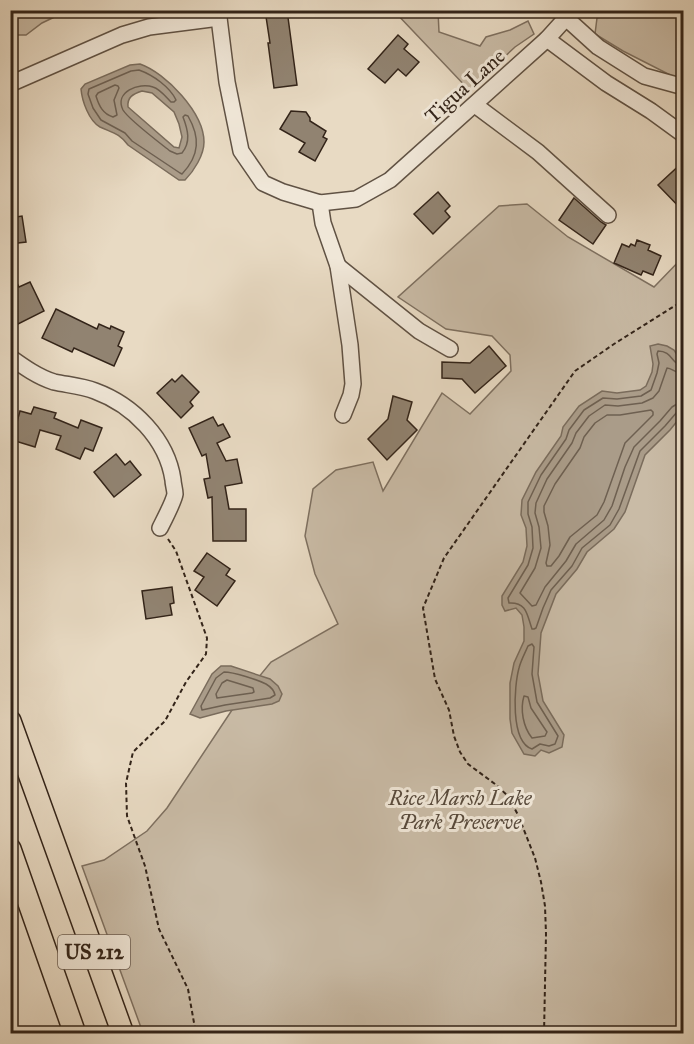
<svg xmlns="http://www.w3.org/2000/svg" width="694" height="1044" font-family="'IM FELL Great Primer',serif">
<rect width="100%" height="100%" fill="#e8dac3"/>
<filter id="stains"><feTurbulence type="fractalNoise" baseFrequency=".00333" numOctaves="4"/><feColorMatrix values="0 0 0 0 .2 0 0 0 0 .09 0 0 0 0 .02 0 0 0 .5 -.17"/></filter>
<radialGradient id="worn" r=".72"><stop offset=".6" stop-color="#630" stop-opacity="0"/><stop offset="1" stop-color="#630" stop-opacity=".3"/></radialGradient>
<g fill="#c9bba6" stroke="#7e7060" stroke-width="1.5">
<path d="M 10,11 L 11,10 L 67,11 L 42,23 L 26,35 L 15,35 L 11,33 Z"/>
<path d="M 394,11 L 438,11 L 439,32 L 480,46 L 486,37 L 510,30 L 528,21 L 534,34 L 515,47 L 469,90 Z"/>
<path d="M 619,11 L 683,11 L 683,78 L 676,78 L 623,51 L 595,34 L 597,18 Z"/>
<path d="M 527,204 L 568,237 L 654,287 L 683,257 L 683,1033 L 143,1033 L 82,866 L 104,860 L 147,831 L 167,808 L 232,710 L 271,662 L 338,624 L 315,574 L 305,536 L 313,489 L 336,470 L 373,462 L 383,491 L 442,393 L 470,414 L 511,371 L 510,355 L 492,336 L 446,329 L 398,297 L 499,206 Z"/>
</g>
<g fill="#aa9c89" stroke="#7a6c5c" stroke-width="1.5" fill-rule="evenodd">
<path d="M 140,64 C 166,73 204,113 204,142 C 204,155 194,171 185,180 L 179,180 L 128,145 C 119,133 113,133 100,127 C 89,121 82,101 81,89 L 85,84 L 130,65 ZM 142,91 L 152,93 L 174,112 L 179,124 L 182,137 L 179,148 L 174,147 L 128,107 C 127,97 133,94 142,91 Z"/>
<path d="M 658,344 L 667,346 L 674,350 L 683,364 L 683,414 L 670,430 L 645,455 L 625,512 L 614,529 L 587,552 L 577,569 L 556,594 L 541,633 L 538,674 L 543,701 L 564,735 L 562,747 L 549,753 L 541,750 L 535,756 L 524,754 L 512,733 L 510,719 L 510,683 L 514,663 L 524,641 L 524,627 L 522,615 L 516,608 L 505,611 L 502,605 L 502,596 L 523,562 L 527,546 L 526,528 L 521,515 L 522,500 L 536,472 L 561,436 L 563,427 L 579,406 L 602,391 L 617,393 L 640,390 L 646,386 L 652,372 L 653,364 L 650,346 Z"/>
<path d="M 221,666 L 231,666 L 270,679 L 278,686 L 282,694 L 279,701 L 272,704 L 226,711 L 200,718 L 190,714 L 212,674 Z"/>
</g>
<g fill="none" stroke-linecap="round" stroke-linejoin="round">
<g stroke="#6e6051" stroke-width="1.5">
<path d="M 139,70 C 153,75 170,87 176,100 L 174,102 L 171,102 C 166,97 160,89 153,87 C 139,82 114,92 123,110 C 128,119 160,143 170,151 L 177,154 L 182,153 C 191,142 188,130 183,117 L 185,115 L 188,116 C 200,137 200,155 182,174 L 180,173 L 132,141 L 125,133 L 101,120 L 93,108 L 88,94 L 89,89 L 131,71 Z"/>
<path d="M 115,85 L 118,86 L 119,88 L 114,100 L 117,115 L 113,117 C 103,114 99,106 96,96 L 98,93 Z"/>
<path d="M 684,366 C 671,365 673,351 658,351 L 657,354 L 659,363 L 657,373 L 651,390 L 641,396 L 617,399 L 603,398 L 584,410 L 569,430 L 566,439 L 541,475 L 528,502 L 528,514 L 532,527 L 533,548 L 528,565 L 508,598 L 509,603 C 527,602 527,615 532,629 L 534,629 L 536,628 L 543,608 L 551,590 L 572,566 L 582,548 L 610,525 L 619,509 L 640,451 L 665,426 L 677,412 L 684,411"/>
<path d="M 684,374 C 676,374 672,368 667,368 L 659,391 L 653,398 L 642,403 L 618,406 L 605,405 L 589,416 L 576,433 L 572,443 L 547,479 L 536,503 L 535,513 L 539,527 L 541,548 L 535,568 L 520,593 L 532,606 L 536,605 L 545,587 L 566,561 L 576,544 L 604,520 L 612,506 L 625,467 L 634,447 L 660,421 L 672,407 L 677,404 L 684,403"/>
<path d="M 651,410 L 653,412 L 653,415 L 625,443 L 604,502 L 597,515 L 570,537 L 559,556 L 551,566 L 547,566 L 546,563 L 550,545 L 548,526 L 544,512 L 544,506 L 555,484 L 580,448 L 584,437 L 595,423 L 607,415 L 620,415 Z"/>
<path d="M 532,644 L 534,647 L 532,674 L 537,702 L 558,736 L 555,744 L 549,746 L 540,744 L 532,749 C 510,742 514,686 519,668 C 521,660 525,653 528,646 Z"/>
<path d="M 224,672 C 234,672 258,680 266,684 C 271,687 274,690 275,695 L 270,698 L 225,705 L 202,710 L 201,706 L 216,678 Z"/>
<path d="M 227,680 L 253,688 L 254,692 L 252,693 L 217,698 L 216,694 L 222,683 Z"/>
<path d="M 524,696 L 528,697 L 531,708 L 547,732 L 545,736 L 532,738 C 523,727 520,709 524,696 Z"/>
</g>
</g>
<g fill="#918371" stroke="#332419" stroke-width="1.5">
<path d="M 265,10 L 287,10 L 297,85 L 274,88 L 268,43 L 270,43 Z"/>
<path d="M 398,35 L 408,44 L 404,49 L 419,62 L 406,76 L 398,69 L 385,83 L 368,69 Z"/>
<path d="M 291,111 L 306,112 L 310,118 L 310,121 L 326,131 L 323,137 L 327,139 L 315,161 L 299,152 L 305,143 L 280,129 Z"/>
<path d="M 684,161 L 684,212 L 658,185 Z"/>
<path d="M 438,192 L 450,206 L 445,211 L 450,217 L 433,234 L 414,214 Z"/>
<path d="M 574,198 L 601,222 L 606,225 L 593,244 L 559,220 Z"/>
<path d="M 22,216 L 26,242 L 10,244 L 10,218 Z"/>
<path d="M 637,240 L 650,245 L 648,250 L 661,256 L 653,275 L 643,271 L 641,275 L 614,263 L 622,244 L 629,247 L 631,244 L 635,246 Z"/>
<path d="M 10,269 L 19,287 L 30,282 L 44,311 L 18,324 L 10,309 Z"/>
<path d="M 56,309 L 97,329 L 99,324 L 110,329 L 111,326 L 124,332 L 118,346 L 122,348 L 114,366 L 74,348 L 72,352 L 42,338 Z"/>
<path d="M 489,346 L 506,366 L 475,393 L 462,379 L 442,378 L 442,362 L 470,363 Z"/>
<path d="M 182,375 L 199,392 L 190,402 L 193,406 L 181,418 L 157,393 L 172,379 L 175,382 Z"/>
<path d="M 393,396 L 412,402 L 407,420 L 417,430 L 387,460 L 368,439 L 388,419 Z"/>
<path d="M 34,407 L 56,413 L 54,418 L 78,428 L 81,420 L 102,428 L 93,451 L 85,448 L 80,459 L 56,449 L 61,436 L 40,430 L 35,447 L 12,440 L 20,411 L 31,414 Z"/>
<path d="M 213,417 L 218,426 L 223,424 L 230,437 L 217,443 L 226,461 L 237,459 L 242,483 L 225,486 L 229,509 L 246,509 L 246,541 L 213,541 L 212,497 L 208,498 L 204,479 L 210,478 L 206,454 L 202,456 L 189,428 Z"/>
<path d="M 116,454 L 125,465 L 130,461 L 141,475 L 114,497 L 94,472 Z"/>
<path d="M 207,553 L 230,569 L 226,575 L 235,581 L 217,606 L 195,590 L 204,577 L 194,571 Z"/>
<path d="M 172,587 L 174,603 L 170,604 L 172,615 L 146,619 L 142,591 Z"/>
</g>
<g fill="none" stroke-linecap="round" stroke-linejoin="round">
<g stroke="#605244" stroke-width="18">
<g id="minor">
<path d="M 218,10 L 227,82 L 241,151 L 263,183 L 283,192 L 320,203 L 356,199 L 390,180 L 547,39 L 566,18 L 598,47 L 644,76 L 684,87"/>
<path d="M 547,39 L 606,83 L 651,111 L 684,135"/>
<path d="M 10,84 L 122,35 L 149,27 L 219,18"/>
<path d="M 475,105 L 538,152 L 608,215"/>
<path d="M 320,203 L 323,223 L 338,266 L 350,345 L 353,384 L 351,395 L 343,415"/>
<path d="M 338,266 L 419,331 L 450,349"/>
<path d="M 10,357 C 24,367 38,377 54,382 C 68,385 82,386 95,391 C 133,405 167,439 173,480 C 173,484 175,490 175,494 C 174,501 164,520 160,528"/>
</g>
</g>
<g stroke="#332419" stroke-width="24">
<g id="highway">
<path d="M 10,721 L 123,1034"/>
<path d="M 10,849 L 75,1034"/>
</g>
</g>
<g stroke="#332419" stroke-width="2" stroke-dasharray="4.5 3" stroke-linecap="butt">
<path d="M 168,539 L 176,551 L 207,638 L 206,654 L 186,682 L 165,721 L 133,752 L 126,783 L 127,816 L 145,866 L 159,929 L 188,989 L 196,1034"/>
<path d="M 544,1034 L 546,934 L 545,906 L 541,882 L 535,858 L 518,815 L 508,796 L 495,784 L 468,764 L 460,752 L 454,736 L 449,710 L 435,679 L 423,608 L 444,558 L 575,371 L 614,344 L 684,300"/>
</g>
<use href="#minor" stroke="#f0e7d8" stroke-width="15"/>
<use href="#highway" stroke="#e8dac3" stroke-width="21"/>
</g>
<g text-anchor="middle" stroke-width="6" stroke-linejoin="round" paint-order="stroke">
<rect fill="#f0e7d8" stroke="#6c5e52" stroke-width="1.5" x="58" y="935" width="72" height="34" rx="4.5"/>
<g font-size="20" font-weight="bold" fill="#332419">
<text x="94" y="959">US 212</text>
</g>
<g font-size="21" fill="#332419" stroke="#f0e7d8">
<text transform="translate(465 86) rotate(-42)" y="7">Tigua Lane</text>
</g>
<g font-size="21" font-style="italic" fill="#584a3c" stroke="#f0e7d8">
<text x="460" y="805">Rice Marsh Lake<tspan x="460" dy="24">Park Preserve</tspan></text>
</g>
</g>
<rect width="694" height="1044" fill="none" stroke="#e8dac3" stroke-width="36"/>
<rect x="12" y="12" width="670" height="1020" fill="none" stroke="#332419" stroke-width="3"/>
<rect x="18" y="18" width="658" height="1008" fill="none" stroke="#332419" stroke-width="1.5"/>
<rect width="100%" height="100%" filter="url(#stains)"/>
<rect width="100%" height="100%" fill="url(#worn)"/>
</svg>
